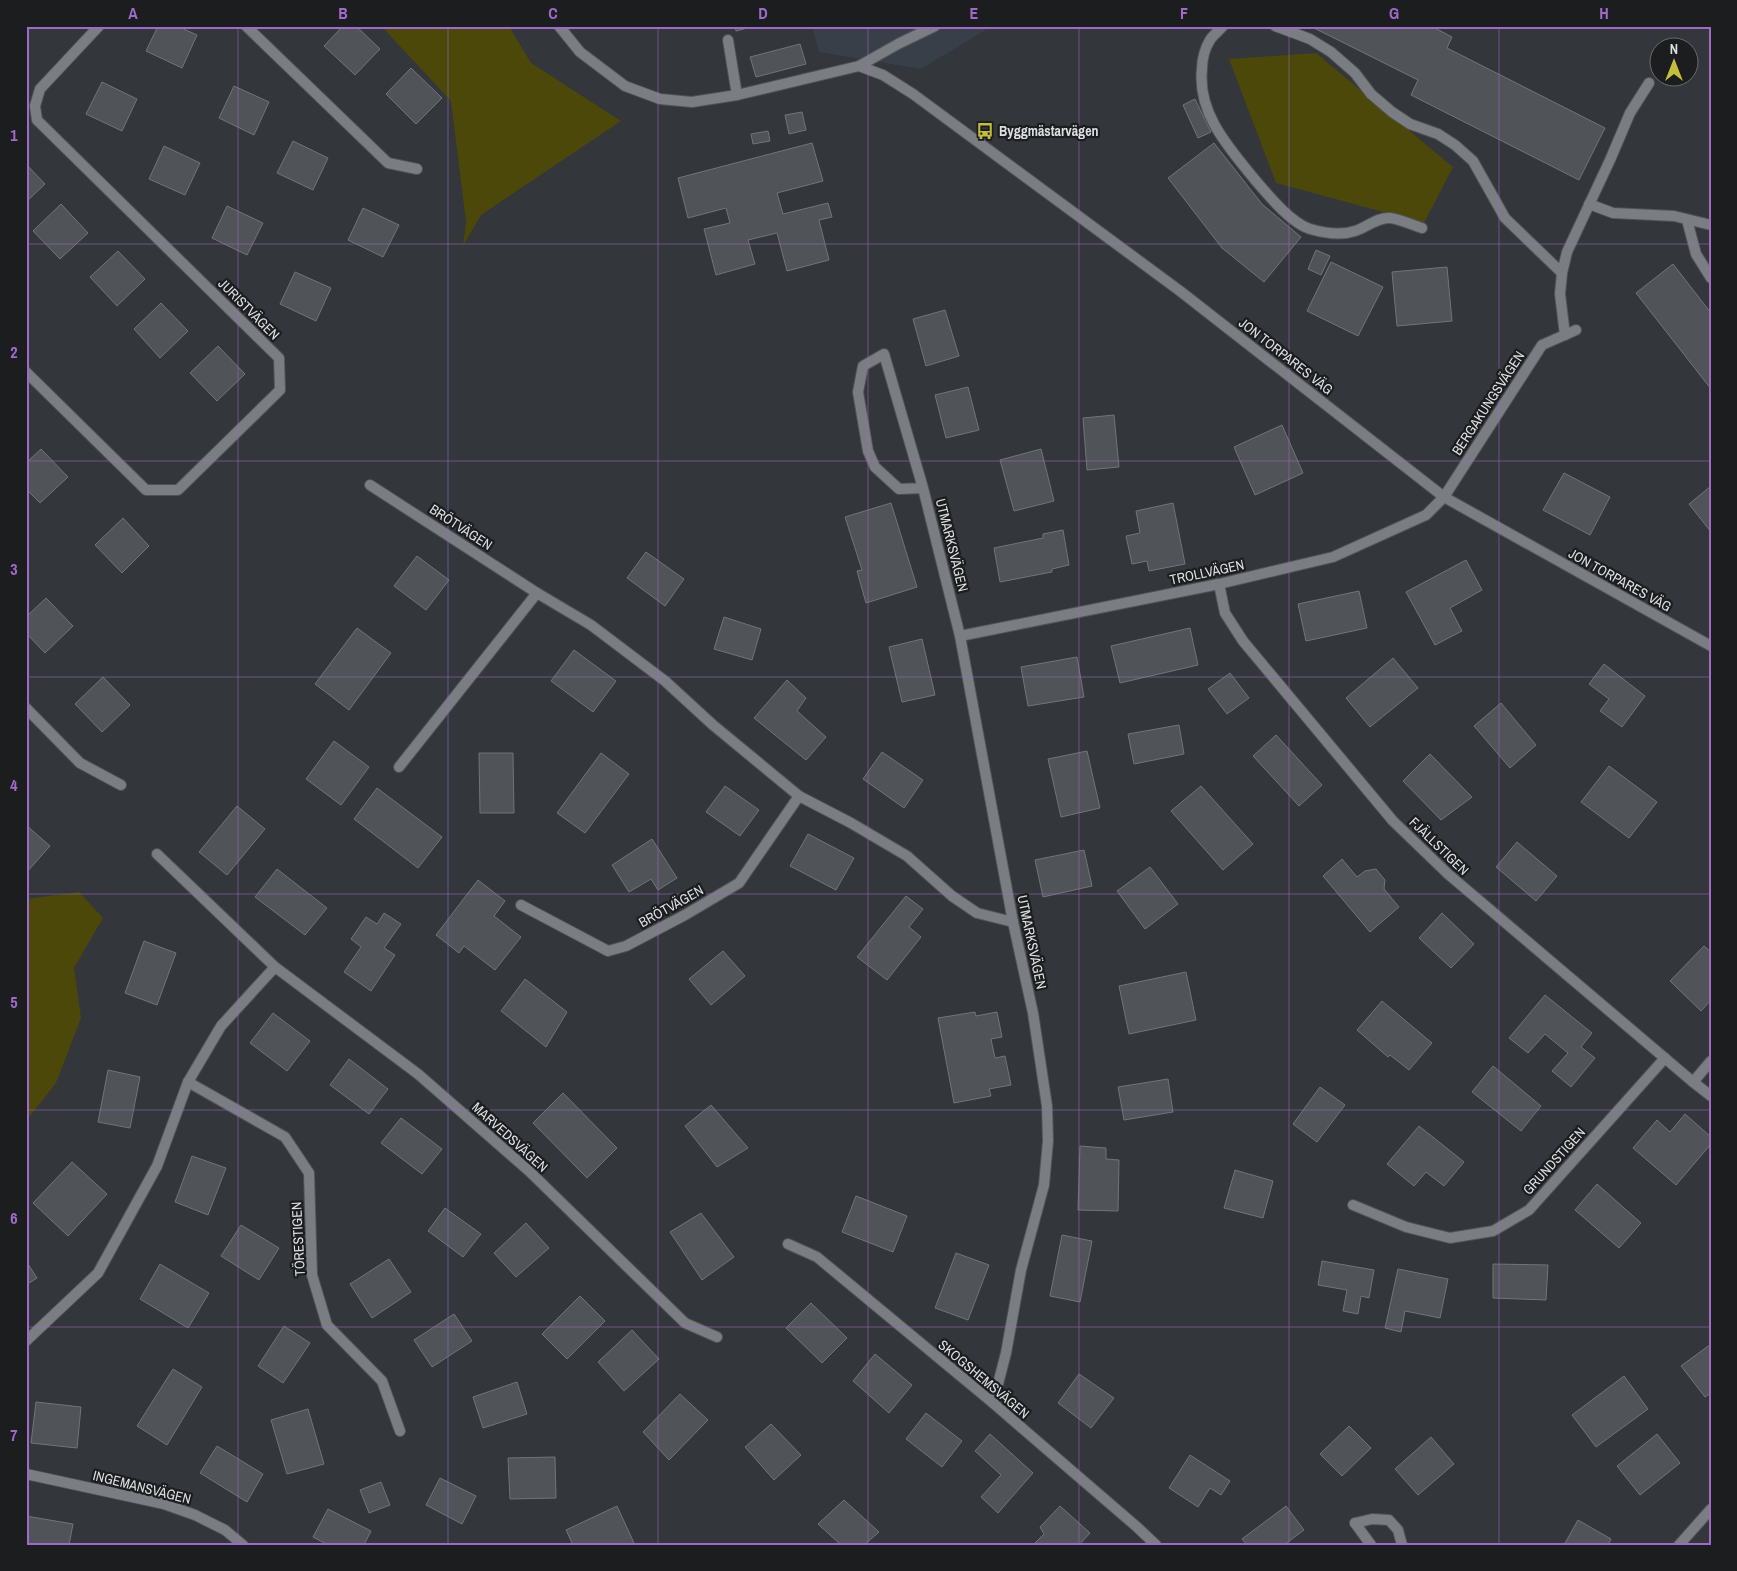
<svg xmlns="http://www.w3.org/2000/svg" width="1737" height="1571" font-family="'Archivo Narrow',sans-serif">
<rect width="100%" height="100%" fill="#33363a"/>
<path fill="#393f49" d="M 812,26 L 992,26 L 921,69 L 819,52 Z"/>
<g fill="#4b480a">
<path d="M 381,26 L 509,26 L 531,63 L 621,121 L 481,215 L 463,246 L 466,222 L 451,101 Z"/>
<path d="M 1316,53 L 1453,167 L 1424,223 L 1276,183 L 1229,59 Z"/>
<path d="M 79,892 L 103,918 L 74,968 L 81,1018 L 56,1083 L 26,1121 L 26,899 Z"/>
</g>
<g fill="#505358" stroke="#71747a">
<path d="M 158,26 L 177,26 L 197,35 L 182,68 L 146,51 Z"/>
<path d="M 343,26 L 356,26 L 380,49 L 355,75 L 324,46 Z"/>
<path d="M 735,26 L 755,26 L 736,31 Z"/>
<path d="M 1310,26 L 1431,26 L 1452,37 L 1447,48 L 1605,128 L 1579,180 L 1411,95 L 1418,80 Z"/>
<path d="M 800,44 L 806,64 L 756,77 L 750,57 Z"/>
<path d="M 411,68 L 442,98 L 416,124 L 386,94 Z"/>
<path d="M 102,82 L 137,99 L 122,131 L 86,114 Z"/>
<path d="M 234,86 L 269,102 L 254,135 L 219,118 Z"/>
<path d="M 1195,99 L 1211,132 L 1198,138 L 1183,105 Z"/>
<path d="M 802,112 L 806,130 L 789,134 L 785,115 Z"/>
<path d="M 768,131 L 770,141 L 753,144 L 751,134 Z"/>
<path d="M 293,141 L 328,158 L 313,190 L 277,173 Z"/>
<path d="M 812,143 L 823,181 L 777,193 L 783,214 L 828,203 L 832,217 L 819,220 L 829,260 L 787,271 L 777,233 L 748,240 L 755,264 L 716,275 L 704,229 L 730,223 L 726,208 L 688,218 L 678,178 Z"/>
<path d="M 1214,143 L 1262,204 L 1301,237 L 1264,282 L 1222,248 L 1168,178 Z"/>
<path d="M 164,146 L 200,163 L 185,195 L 149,179 Z"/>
<path d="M 26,164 L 45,184 L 26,202 Z"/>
<path d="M 61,204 L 88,233 L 60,259 L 33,231 Z"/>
<path d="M 227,206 L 263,223 L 247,255 L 212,238 Z"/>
<path d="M 363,208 L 399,225 L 383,257 L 348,240 Z"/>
<path d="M 1316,250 L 1330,256 L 1321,275 L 1308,269 Z"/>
<path d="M 118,251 L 145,279 L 117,306 L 90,277 Z"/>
<path d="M 1331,262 L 1383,287 L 1358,336 L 1307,311 Z"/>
<path d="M 1673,264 L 1711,313 L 1711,389 L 1636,293 Z"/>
<path d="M 1447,267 L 1452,321 L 1397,326 L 1392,272 Z"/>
<path d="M 295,272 L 331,288 L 316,321 L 280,304 Z"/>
<path d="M 161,303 L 188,331 L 160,358 L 134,329 Z"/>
<path d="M 945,310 L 959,356 L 926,366 L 913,319 Z"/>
<path d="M 218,346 L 245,374 L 217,401 L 190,373 Z"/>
<path d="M 968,387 L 979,430 L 946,438 L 935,395 Z"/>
<path d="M 1114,415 L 1119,467 L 1087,470 L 1083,418 Z"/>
<path d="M 1282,425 L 1303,473 L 1255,495 L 1234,447 Z"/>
<path d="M 41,449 L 68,477 L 40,503 L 26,489 L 26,463 Z"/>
<path d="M 1041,449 L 1054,501 L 1014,511 L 1000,460 Z"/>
<path d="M 1564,473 L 1610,497 L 1590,535 L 1543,510 Z"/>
<path d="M 1711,486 L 1711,532 L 1689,504 Z"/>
<path d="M 891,503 L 917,587 L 866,603 L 857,571 L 862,570 L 845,517 Z"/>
<path d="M 1173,503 L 1185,564 L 1149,571 L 1147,561 L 1132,564 L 1126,536 L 1140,533 L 1136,511 Z"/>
<path d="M 123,518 L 149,546 L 122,573 L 95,545 Z"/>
<path d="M 1063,530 L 1069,565 L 1052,569 L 1052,572 L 1000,582 L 994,548 L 1043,538 L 1043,534 Z"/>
<path d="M 646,552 L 684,579 L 665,606 L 627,578 Z"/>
<path d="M 417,556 L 449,580 L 426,610 L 394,586 Z"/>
<path d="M 1466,560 L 1482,590 L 1450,608 L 1462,631 L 1435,645 L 1406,592 Z"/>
<path d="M 1359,591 L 1367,628 L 1306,641 L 1298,604 Z"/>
<path d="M 46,598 L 73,626 L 45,653 L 26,633 L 26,617 Z"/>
<path d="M 724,617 L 761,629 L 752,660 L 714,649 Z"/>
<path d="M 357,628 L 391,653 L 349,710 L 315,684 Z"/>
<path d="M 1190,628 L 1198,665 L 1120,683 L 1111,646 Z"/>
<path d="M 922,639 L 935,695 L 902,702 L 889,647 Z"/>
<path d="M 574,650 L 616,681 L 593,712 L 551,681 Z"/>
<path d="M 1077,657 L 1084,697 L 1028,706 L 1021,667 Z"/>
<path d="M 1393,658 L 1418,688 L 1370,727 L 1346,698 Z"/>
<path d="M 1604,664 L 1645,696 L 1622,727 L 1600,711 L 1609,699 L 1589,684 Z"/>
<path d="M 1230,673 L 1249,698 L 1227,714 L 1208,689 Z"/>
<path d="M 103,677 L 130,705 L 102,732 L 75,704 Z"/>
<path d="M 787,680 L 806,698 L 797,711 L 826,737 L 806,760 L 754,718 Z"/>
<path d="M 1501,703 L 1536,745 L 1510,768 L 1474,726 Z"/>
<path d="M 1179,725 L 1184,754 L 1134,764 L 1128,734 Z"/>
<path d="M 1276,735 L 1322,785 L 1299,806 L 1253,756 Z"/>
<path d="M 334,741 L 369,767 L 341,805 L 306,779 Z"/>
<path d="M 1087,751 L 1100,808 L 1061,817 L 1048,759 Z"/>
<path d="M 882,752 L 923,780 L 904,808 L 863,779 Z"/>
<path d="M 479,753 L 513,753 L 514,813 L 480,813 Z"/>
<path d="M 601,753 L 629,774 L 585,833 L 557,813 Z"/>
<path d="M 1430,754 L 1472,797 L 1441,820 L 1403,781 Z"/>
<path d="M 1609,766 L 1657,802 L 1629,838 L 1581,802 Z"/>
<path d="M 725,786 L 759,810 L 740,836 L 706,812 Z"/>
<path d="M 1201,786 L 1253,844 L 1223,870 L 1171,811 Z"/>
<path d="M 377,788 L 442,837 L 418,868 L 354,819 Z"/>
<path d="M 237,806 L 265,829 L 227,875 L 199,852 Z"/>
<path d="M 26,825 L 50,846 L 26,873 Z"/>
<path d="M 808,834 L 854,858 L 836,890 L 790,866 Z"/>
<path d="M 652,839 L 677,878 L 658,890 L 651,879 L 629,892 L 612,865 Z"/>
<path d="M 1517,842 L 1557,876 L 1536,901 L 1496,867 Z"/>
<path d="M 1084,850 L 1092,886 L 1043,897 L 1035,860 Z"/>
<path d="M 1342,859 L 1357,877 L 1365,871 L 1376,869 L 1385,880 L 1384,889 L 1399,907 L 1370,932 L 1323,876 Z"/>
<path d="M 1150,867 L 1178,904 L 1145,929 L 1117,891 Z"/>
<path d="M 277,869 L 327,908 L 305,935 L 255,897 Z"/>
<path d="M 478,880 L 505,901 L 494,916 L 521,937 L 495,970 L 464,946 L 459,953 L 436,935 Z"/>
<path d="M 906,896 L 923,909 L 909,927 L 921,937 L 887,980 L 857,957 Z"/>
<path d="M 384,913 L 401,924 L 384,948 L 395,955 L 371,991 L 344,972 L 361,947 L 351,939 L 366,917 L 377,924 Z"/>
<path d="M 1442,913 L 1474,944 L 1451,968 L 1419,938 Z"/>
<path d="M 144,941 L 176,953 L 157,1005 L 125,993 Z"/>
<path d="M 1704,946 L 1711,952 L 1711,1000 L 1701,1011 L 1670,981 Z"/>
<path d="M 723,951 L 745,976 L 711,1005 L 689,979 Z"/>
<path d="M 1186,972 L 1196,1020 L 1129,1034 L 1119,986 Z"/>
<path d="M 525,979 L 567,1012 L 546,1047 L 501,1011 Z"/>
<path d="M 1545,995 L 1592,1033 L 1581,1047 L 1595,1058 L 1571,1087 L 1552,1071 L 1568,1053 L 1545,1034 L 1528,1053 L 1509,1038 Z"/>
<path d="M 1382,1001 L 1432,1043 L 1409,1070 L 1390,1055 L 1388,1057 L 1357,1030 Z"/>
<path d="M 975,1012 L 976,1016 L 997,1012 L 1002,1037 L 991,1039 L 995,1058 L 1005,1056 L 1011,1085 L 989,1089 L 991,1096 L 954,1103 L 938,1018 Z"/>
<path d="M 273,1013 L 310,1041 L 287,1071 L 250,1043 Z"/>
<path d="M 349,1059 L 388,1089 L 369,1114 L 330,1085 Z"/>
<path d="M 1493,1066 L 1541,1106 L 1521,1131 L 1472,1092 Z"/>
<path d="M 108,1070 L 140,1077 L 130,1128 L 98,1122 Z"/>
<path d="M 1168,1079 L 1173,1112 L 1124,1120 L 1118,1087 Z"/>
<path d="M 1320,1087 L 1345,1105 L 1317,1142 L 1293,1124 Z"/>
<path d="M 563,1093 L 617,1148 L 587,1178 L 533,1123 Z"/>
<path d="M 711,1105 L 748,1148 L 717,1167 L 685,1126 Z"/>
<path d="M 1685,1114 L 1711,1137 L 1711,1144 L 1676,1185 L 1633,1148 L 1657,1120 L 1670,1132 Z"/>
<path d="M 401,1118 L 442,1149 L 422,1174 L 381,1143 Z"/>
<path d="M 1419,1126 L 1464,1162 L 1444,1186 L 1426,1172 L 1414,1186 L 1387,1164 Z"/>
<path d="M 1080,1146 L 1106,1148 L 1106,1159 L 1119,1160 L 1118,1211 L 1078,1210 Z"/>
<path d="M 192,1156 L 226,1168 L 208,1215 L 175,1202 Z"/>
<path d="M 72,1162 L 107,1194 L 68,1236 L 33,1203 Z"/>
<path d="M 1235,1170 L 1273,1181 L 1263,1218 L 1224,1208 Z"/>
<path d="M 1597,1184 L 1641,1223 L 1619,1248 L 1575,1210 Z"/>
<path d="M 856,1196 L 907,1216 L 893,1252 L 842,1232 Z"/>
<path d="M 445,1208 L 481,1234 L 463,1257 L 428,1231 Z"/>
<path d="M 701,1213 L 734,1257 L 702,1280 L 670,1232 Z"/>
<path d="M 526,1223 L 549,1248 L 516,1277 L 494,1253 Z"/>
<path d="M 241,1225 L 279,1248 L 259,1280 L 221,1256 Z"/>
<path d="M 1062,1235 L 1092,1241 L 1080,1302 L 1050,1296 Z"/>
<path d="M 956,1253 L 989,1265 L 968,1320 L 935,1308 Z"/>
<path d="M 389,1259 L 411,1292 L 372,1318 L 350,1284 Z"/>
<path d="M 26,1261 L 37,1278 L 26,1285 Z"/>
<path d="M 1322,1261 L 1374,1270 L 1369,1298 L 1361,1296 L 1358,1314 L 1343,1311 L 1347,1290 L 1318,1285 Z"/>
<path d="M 160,1264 L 209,1293 L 188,1328 L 140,1299 Z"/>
<path d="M 1493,1264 L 1548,1265 L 1546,1300 L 1493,1298 Z"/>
<path d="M 1398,1269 L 1448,1279 L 1440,1318 L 1405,1311 L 1401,1332 L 1385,1328 Z"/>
<path d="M 580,1296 L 605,1321 L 567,1359 L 542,1334 Z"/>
<path d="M 811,1303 L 847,1338 L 822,1363 L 786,1328 Z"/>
<path d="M 454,1314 L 472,1341 L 432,1367 L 414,1340 Z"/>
<path d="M 284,1326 L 310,1343 L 283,1383 L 258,1366 Z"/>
<path d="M 632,1330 L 659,1359 L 624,1391 L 598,1362 Z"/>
<path d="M 1711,1344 L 1711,1393 L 1705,1397 L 1681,1366 Z"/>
<path d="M 875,1354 L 912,1385 L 889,1413 L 853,1381 Z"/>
<path d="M 173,1369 L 202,1387 L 167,1445 L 137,1426 Z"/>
<path d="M 1079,1374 L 1114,1398 L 1091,1428 L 1058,1403 Z"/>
<path d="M 1624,1376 L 1648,1409 L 1596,1447 L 1572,1415 Z"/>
<path d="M 517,1382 L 527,1414 L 483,1428 L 473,1397 Z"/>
<path d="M 680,1394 L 708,1420 L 669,1460 L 643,1432 Z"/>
<path d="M 36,1402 L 81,1407 L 77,1448 L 31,1443 Z"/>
<path d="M 308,1409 L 324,1464 L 287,1474 L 271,1420 Z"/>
<path d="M 926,1413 L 962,1441 L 942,1467 L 906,1439 Z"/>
<path d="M 771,1424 L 801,1455 L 774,1480 L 745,1447 Z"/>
<path d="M 1349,1426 L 1371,1448 L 1342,1476 L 1320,1454 Z"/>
<path d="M 990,1434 L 1033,1473 L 998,1513 L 981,1497 L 1001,1475 L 975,1451 Z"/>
<path d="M 1657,1434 L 1680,1463 L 1640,1495 L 1617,1466 Z"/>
<path d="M 1431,1437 L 1454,1464 L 1418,1495 L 1395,1469 Z"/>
<path d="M 217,1446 L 263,1474 L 247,1502 L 200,1473 Z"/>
<path d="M 1190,1455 L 1230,1481 L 1221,1495 L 1210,1488 L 1198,1507 L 1169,1488 Z"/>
<path d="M 555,1457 L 556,1498 L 510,1499 L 508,1458 Z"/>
<path d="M 440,1478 L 476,1496 L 462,1524 L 426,1505 Z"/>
<path d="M 381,1482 L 390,1505 L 369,1513 L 360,1490 Z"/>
<path d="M 844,1500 L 879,1532 L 864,1545 L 841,1545 L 818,1524 Z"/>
<path d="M 617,1506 L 634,1543 L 629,1545 L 573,1545 L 566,1530 Z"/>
<path d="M 1060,1506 L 1090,1533 L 1079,1545 L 1033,1545 L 1044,1534 L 1040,1527 Z"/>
<path d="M 1286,1506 L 1304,1530 L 1284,1545 L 1247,1545 L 1242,1539 Z"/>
<path d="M 328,1509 L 371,1531 L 364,1545 L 328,1545 L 313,1537 Z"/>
<path d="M 26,1516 L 73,1524 L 69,1545 L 26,1545 Z"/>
<path d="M 1578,1520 L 1611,1539 L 1608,1545 L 1564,1545 Z"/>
</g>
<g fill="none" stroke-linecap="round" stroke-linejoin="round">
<g stroke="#525357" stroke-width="12">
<g id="service">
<path d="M 728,40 L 737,95"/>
<path d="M 1565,335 L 1560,294 L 1562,273 L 1567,252 L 1610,160 L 1630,113 L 1649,83"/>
<path d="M 1711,1061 L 1693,1082 L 1711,1096"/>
<path d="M 1355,1523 L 1372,1519 L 1389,1520 L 1398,1530 L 1402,1545"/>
</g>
</g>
<g stroke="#525357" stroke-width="12">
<g id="minor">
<path d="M 246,26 L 388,163 L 417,169"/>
<path d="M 559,26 L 580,52 L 625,86 L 660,99 L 692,102 L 737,95 L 859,66 L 898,44 L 935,26"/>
<path d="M 1223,26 C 1219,31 1213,35 1210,40 C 1205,48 1202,60 1202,69 C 1197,114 1230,149 1256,181 C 1269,196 1291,223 1310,229 C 1324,233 1340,236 1355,231 C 1366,228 1377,217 1390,218 C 1400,219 1412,225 1422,228"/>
<path d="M 1275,26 L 1310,39 L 1331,52 L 1355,73 L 1371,94 L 1392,112 L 1410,124 L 1438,134 L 1455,145 L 1473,161 L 1505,218 L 1562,273"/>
<path d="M 859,66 L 883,75 L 913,94 L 1180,291 L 1444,497 L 1711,646"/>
<path d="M 1589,204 L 1613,213 L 1674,216 L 1711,225"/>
<path d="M 1687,220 L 1696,254 L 1711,278"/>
<path d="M 26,372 L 146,490 L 178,490 L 280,390 L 279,358 L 37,120 L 35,106 L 40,89 L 99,26"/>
<path d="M 370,485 L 537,593 L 591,625 L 665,681 L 713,725 L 799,796 L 851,823 L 907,856 L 952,896 L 977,913 L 1013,922"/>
<path d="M 923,488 L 899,489 L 875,467 L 868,451 L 858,392 L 863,366 L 884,354 L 923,488 L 960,636 L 1013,922 L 1033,1013 L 1047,1106 L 1048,1141 L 1044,1185 L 1021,1270 L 1006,1353 L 993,1403"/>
<path d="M 1219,584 L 1225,613 L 1243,641 L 1393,821 L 1448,874 L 1693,1082"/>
<path d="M 960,636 L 1219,584 L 1333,557 L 1426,515 L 1444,497 L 1542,345 L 1576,330"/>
<path d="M 26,708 L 80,763 L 121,785"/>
<path d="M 399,767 L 537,593"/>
<path d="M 157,854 L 275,967"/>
<path d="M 521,905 L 608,951 L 626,946 L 685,915 L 739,883 L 799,796"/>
<path d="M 188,1082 L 285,1137 L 309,1173 L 312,1275 L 327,1325 L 382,1381 L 400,1431"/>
<path d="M 1353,1205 L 1406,1227 L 1450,1238 L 1493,1231 L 1529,1210 L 1665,1058"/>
<path d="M 788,1244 L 817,1257 L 993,1403 L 1137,1527 L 1156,1545"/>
<path d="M 26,1341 L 98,1273 L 157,1166 L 188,1082 L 221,1026 L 275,967 L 418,1074 L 529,1171 L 685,1323 L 717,1337"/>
<path d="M 26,1474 L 164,1504 L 195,1515 L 225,1530 L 243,1545"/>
<path d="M 1355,1523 L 1371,1545"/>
<path d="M 1679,1545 L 1711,1509"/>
</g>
</g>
<use href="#service" stroke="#7a7e83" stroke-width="10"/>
<use href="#minor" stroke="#7a7e83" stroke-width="10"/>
</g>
<path fill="none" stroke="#9e6bcb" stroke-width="1" stroke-opacity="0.55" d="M 238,26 L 238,1545M 448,26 L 448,1545M 658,26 L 658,1545M 868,26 L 868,1545M 1079,26 L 1079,1545M 1289,26 L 1289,1545M 1499,26 L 1499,1545M 26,244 L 1711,244M 26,461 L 1711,461M 26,677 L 1711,677M 26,894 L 1711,894M 26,1110 L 1711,1110M 26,1327 L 1711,1327"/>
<defs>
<g id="bus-bare" transform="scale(1.35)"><path d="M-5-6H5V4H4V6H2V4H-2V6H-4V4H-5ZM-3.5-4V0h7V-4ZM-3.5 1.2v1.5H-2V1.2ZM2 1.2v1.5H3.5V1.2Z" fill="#c4bd3e" stroke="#1c1d1f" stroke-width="2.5" paint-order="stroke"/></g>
</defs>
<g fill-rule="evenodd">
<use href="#bus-bare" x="985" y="131"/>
</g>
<g text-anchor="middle" stroke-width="4.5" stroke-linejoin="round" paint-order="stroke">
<g font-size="14" font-weight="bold" fill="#dedfe2" stroke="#1c1d1f" text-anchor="start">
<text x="999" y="136">Byggmästarvägen</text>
</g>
<g font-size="14" fill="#dedfe2" stroke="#1c1d1f">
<text transform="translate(249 309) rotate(45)" y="5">JURISTVÄGEN</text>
<text transform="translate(1286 356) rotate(38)" y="5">JON TORPARES VÄG</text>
<text transform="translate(1488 403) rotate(-57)" y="5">BERGAKUNGSVÄGEN</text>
<text transform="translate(461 527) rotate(33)" y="5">BRÖTVÄGEN</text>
<text transform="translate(952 545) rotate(76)" y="5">UTMARKSVÄGEN</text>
<text transform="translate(1207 572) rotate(-12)" y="5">TROLLVÄGEN</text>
<text transform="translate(1620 580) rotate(29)" y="5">JON TORPARES VÄG</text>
<text transform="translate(1439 846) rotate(44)" y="5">FJÄLLSTIGEN</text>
<text transform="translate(671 906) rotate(-29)" y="5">BRÖTVÄGEN</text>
<text transform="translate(1032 942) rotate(78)" y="5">UTMARKSVÄGEN</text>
<text transform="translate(510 1137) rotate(42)" y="5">MARVEDSVÄGEN</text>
<text transform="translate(1554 1161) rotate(-48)" y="5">GRUNDSTIGEN</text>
<text transform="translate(298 1239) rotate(-93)" y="5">TÖRESTIGEN</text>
<text transform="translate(984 1379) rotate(40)" y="5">SKOGSHEMSVÄGEN</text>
<text transform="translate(142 1487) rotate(14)" y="5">INGEMANSVÄGEN</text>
</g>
</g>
<rect width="1737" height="1571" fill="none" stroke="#1c1d1f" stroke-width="55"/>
<g transform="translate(1674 62)"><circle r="24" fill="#1c1d1f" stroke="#6a6b6d"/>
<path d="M0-4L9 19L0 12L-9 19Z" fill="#c4bd3e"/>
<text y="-8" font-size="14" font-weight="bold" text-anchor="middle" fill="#dedfe2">N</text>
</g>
<rect x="28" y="28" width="1682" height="1516" fill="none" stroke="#9e6bcb" stroke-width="2"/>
<g font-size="16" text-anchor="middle" font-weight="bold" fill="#9e6bcb">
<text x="133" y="19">A</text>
<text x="343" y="19">B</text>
<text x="553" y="19">C</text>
<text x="763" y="19">D</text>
<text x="974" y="19">E</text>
<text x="1184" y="19">F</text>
<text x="1394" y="19">G</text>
<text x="1604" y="19">H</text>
<text x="14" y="141">1</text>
<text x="14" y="358">2</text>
<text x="14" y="575">3</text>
<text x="14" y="791">4</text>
<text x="14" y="1008">5</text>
<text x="14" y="1224">6</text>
<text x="14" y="1441">7</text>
</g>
</svg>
